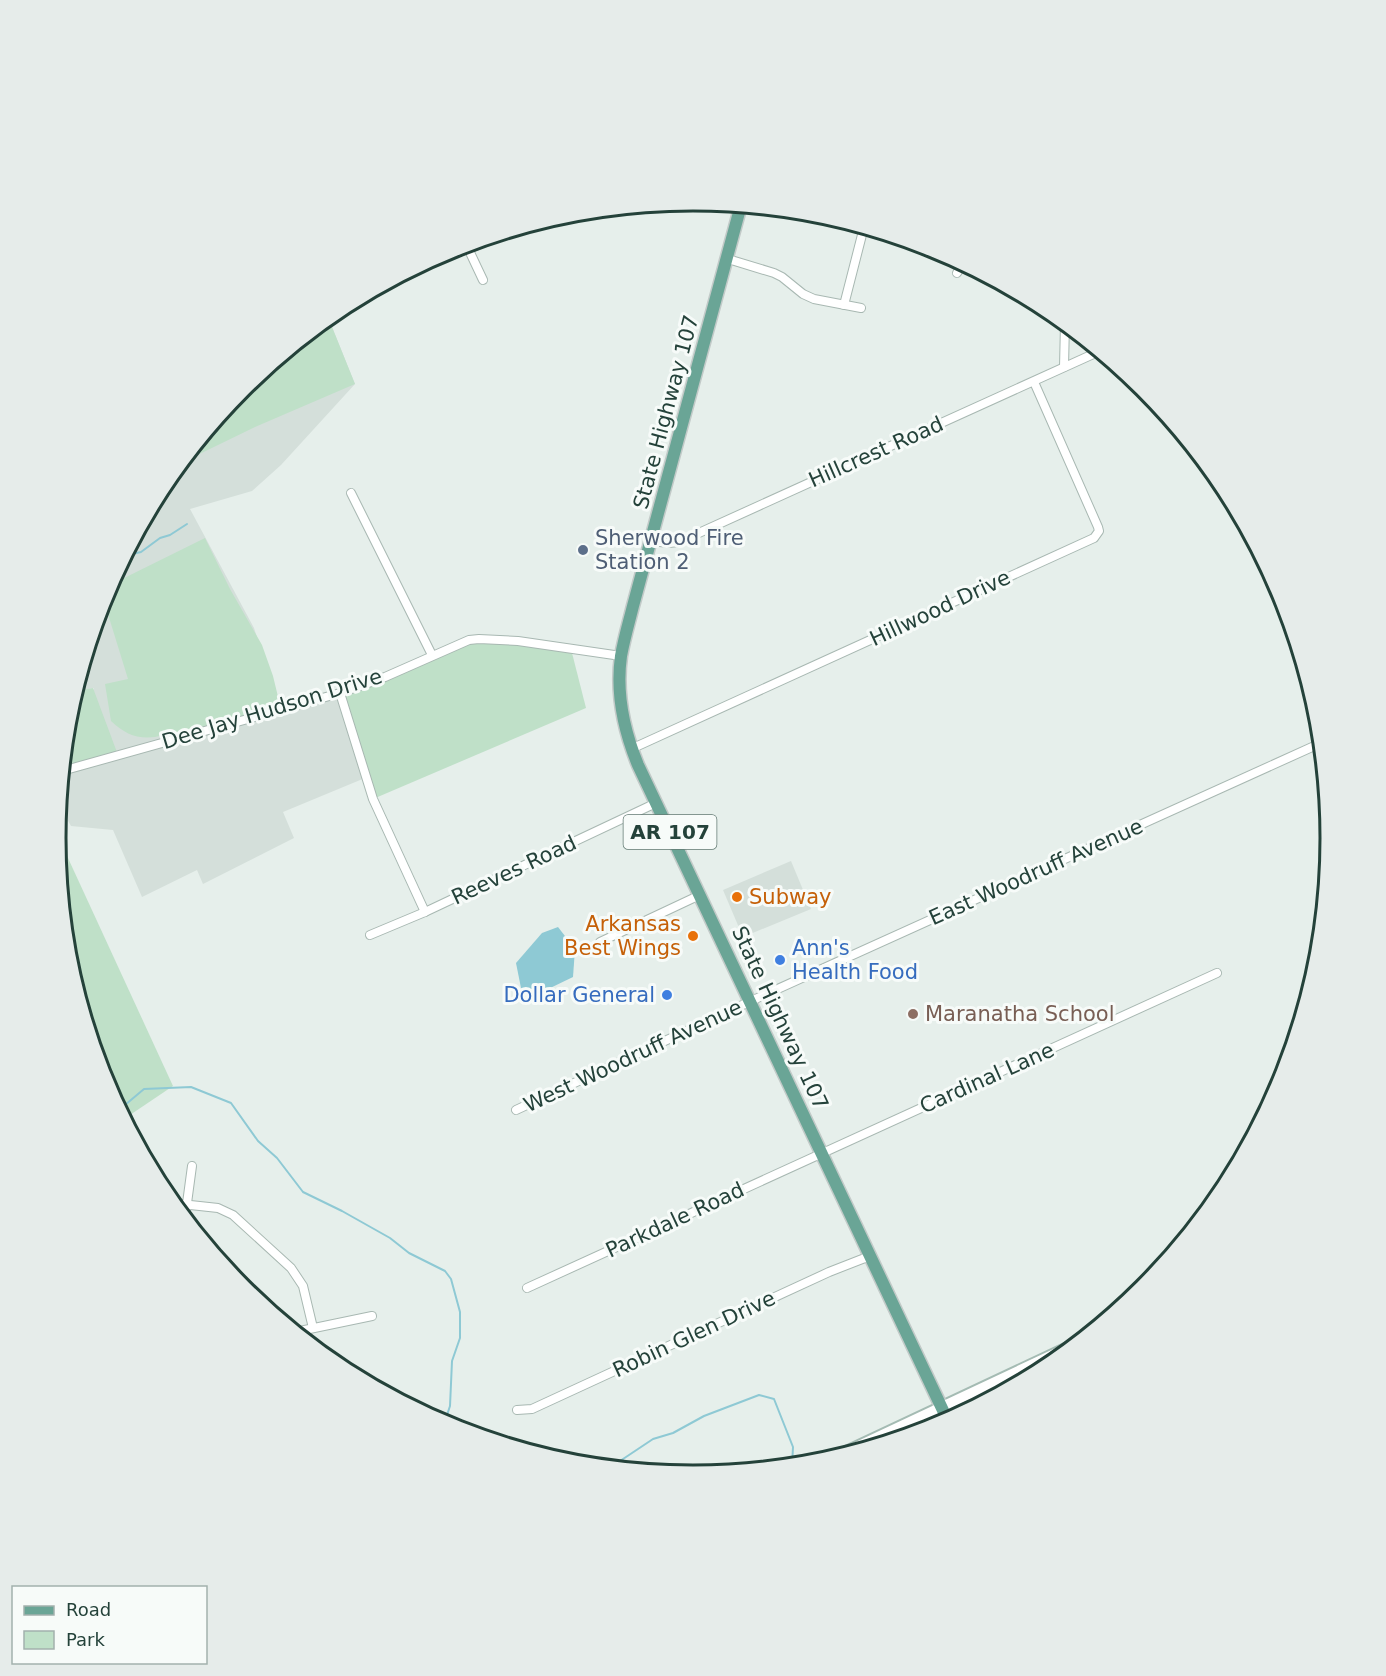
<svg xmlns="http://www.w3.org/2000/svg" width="1386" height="1676" font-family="'DejaVu Sans',sans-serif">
<rect width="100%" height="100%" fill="#e6efeb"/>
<g fill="#d4dfda">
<path d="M 328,317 L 355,384 L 281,465 L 252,491 L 190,509 L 254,628 L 281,709 L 340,693 L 365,778 L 283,812 L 294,838 L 203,884 L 197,870 L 142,897 L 113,830 L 71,826 L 59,805 L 62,771 L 94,688 L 75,691 L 104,594 L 163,484 L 242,387 Z"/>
<path d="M 791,861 L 811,909 L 743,937 L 723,890 Z"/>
</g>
<g fill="#bfe0c8">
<path d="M 328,317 L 355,384 L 255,427 L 179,464 L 242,387 Z"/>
<path d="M 205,538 L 230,589 L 262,645 L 273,676 L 281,709 L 155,737 C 136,739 125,734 111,721 L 105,684 L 128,679 L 103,598 L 108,586 Z"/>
<path d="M 469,640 L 571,649 L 586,708 L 373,799 L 340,693 Z"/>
<path d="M 93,688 L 118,755 L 62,771 L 68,713 L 75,691 Z"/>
<path d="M 56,832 L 173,1086 L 124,1119 L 104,1082 L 68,962 Z"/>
</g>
<path fill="#8ec9d4" d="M 558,927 L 575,949 L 573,977 L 544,991 L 521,988 L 516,963 L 542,933 Z"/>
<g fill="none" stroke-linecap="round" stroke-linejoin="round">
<g stroke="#8ec9d4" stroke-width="2">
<path d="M 121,563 L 132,554 L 141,552 L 160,538 L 170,535 L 187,524"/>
<path d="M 119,1110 L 144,1089 L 191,1087 L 231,1103 L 258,1141 L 277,1158 L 303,1192 L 342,1211 L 390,1238 L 409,1253 L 445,1271 L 451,1279 L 460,1312 L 460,1338 L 452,1361 L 450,1406 L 444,1424"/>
<path d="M 611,1467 L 653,1439 L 673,1433 L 704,1416 L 759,1395 L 774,1399 L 793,1447 L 792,1466"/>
</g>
<g stroke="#a8b8b2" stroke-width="10">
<g id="street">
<path d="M 466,244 L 483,280"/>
<path d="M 469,249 L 504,232"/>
<path d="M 728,259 L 774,273 L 782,277 L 803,294 L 814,299 L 861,308"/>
<path d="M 957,273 L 963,263"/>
<path d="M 844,305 L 864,227"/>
<path d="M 1064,367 L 1065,323"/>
<path d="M 351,493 L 432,655"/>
<path d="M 651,541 L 669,543 L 679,542 L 1100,351"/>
<path d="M 340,693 L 373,799 L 425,912"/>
<path d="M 631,749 L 1094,538 L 1099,531 L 1098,527 L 1034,382"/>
<path d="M 62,771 L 340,693 L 385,677 L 469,640 L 479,639 L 518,641 L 621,656"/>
<path d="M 370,935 L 425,912 L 656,803"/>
<path d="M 600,942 L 700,895"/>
<path d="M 516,1110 L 751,1001 L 1321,743"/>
<path d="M 172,1203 L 218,1208 L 233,1215 L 291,1268 L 303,1286 L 313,1328"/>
<path d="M 185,1218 L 192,1166"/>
<path d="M 527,1288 L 1217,973"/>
<path d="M 295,1332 L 372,1316"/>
<path d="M 517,1410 L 532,1409 L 829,1272 L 870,1256"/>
</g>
</g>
<g stroke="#a4bbb3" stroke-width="14">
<path id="secondary" d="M 829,1460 L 1078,1343"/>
</g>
<g stroke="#c2cac8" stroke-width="15">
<path id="primary" d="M 741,205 L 633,606 C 629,622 624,639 621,656 C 616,692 624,731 638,765 L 948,1421"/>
</g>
<use href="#street" stroke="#fff" stroke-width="8"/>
<use href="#secondary" stroke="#fff" stroke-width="10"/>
<use href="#primary" stroke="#6aa596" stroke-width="12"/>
</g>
<circle fill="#5c6f8a" stroke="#f7fbf9" stroke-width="2" cx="583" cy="550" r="6"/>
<g fill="#e8710a" stroke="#f7fbf9" stroke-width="2">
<circle cx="737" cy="897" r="6"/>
<circle cx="693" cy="936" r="6"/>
</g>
<g fill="#3f7fe0" stroke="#f7fbf9" stroke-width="2">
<circle cx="780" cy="960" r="6"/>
<circle cx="667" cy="995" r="6"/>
</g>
<circle fill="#8d6e63" stroke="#f7fbf9" stroke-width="2" cx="913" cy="1014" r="6"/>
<g text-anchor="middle" stroke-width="6" stroke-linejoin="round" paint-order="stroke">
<rect fill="#f7fbf9" stroke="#637a73" stroke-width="1.5" x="623.5" y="815" width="93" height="34" rx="4.5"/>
<g font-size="20" font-weight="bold" fill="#24423a">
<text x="670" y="839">AR 107</text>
</g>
<g font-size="21" fill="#24423a" stroke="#f7fbf9">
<text transform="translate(666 412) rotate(-75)" y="7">State Highway 107</text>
<text transform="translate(876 452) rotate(-24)" y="7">Hillcrest Road</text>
<text transform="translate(940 608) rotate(-25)" y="7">Hillwood Drive</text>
<text transform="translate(272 709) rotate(-17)" y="7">Dee Jay Hudson Drive</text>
<text transform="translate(514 870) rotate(-25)" y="7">Reeves Road</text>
<text transform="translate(1036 872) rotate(-24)" y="7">East Woodruff Avenue</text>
<text transform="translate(780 1018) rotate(65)" y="7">State Highway 107</text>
<text transform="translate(633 1056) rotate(-25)" y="7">West Woodruff Avenue</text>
<text transform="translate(987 1078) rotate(-24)" y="7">Cardinal Lane</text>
<text transform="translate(675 1220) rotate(-25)" y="7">Parkdale Road</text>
<text transform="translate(694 1334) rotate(-25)" y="7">Robin Glen Drive</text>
</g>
<g font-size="21" fill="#4e5e75" stroke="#f7fbf9" text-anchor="start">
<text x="595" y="545">Sherwood Fire<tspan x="595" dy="24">Station 2</tspan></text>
</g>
<g font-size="21" fill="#c56008" stroke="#f7fbf9" text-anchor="start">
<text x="749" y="904">Subway</text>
<text x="681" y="931" text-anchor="end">Arkansas<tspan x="681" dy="24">Best Wings</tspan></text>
</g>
<g font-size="21" fill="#366cbe" stroke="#f7fbf9" text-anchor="start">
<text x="792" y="955">Ann's<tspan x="792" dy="24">Health Food</tspan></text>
<text x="655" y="1002" text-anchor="end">Dollar General</text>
</g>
<g font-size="21" fill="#785e54" stroke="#f7fbf9" text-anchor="start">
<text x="925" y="1021">Maranatha School</text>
</g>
</g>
<path d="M0 0H1386V1676H0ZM66 838a627 627 0 1 1 1254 0a627 627 0 1 1-1254 0Z" fill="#e6ecea" fill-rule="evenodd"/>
<path fill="none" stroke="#24423a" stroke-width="3" d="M66 838a627 627 0 1 1 1254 0a627 627 0 1 1-1254 0Z"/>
<rect x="12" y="1586" width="195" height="78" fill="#f7fbf9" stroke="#a3b1ad" stroke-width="1.5"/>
<rect x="24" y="1606" width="30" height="9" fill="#6aa596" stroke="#a3b1ad" stroke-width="1.5"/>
<text x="66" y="1616" font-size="18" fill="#24423a">Road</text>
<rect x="24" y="1631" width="30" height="18" fill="#bfe0c8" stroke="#a3b1ad" stroke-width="1.5"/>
<text x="66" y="1646" font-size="18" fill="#24423a">Park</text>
</svg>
